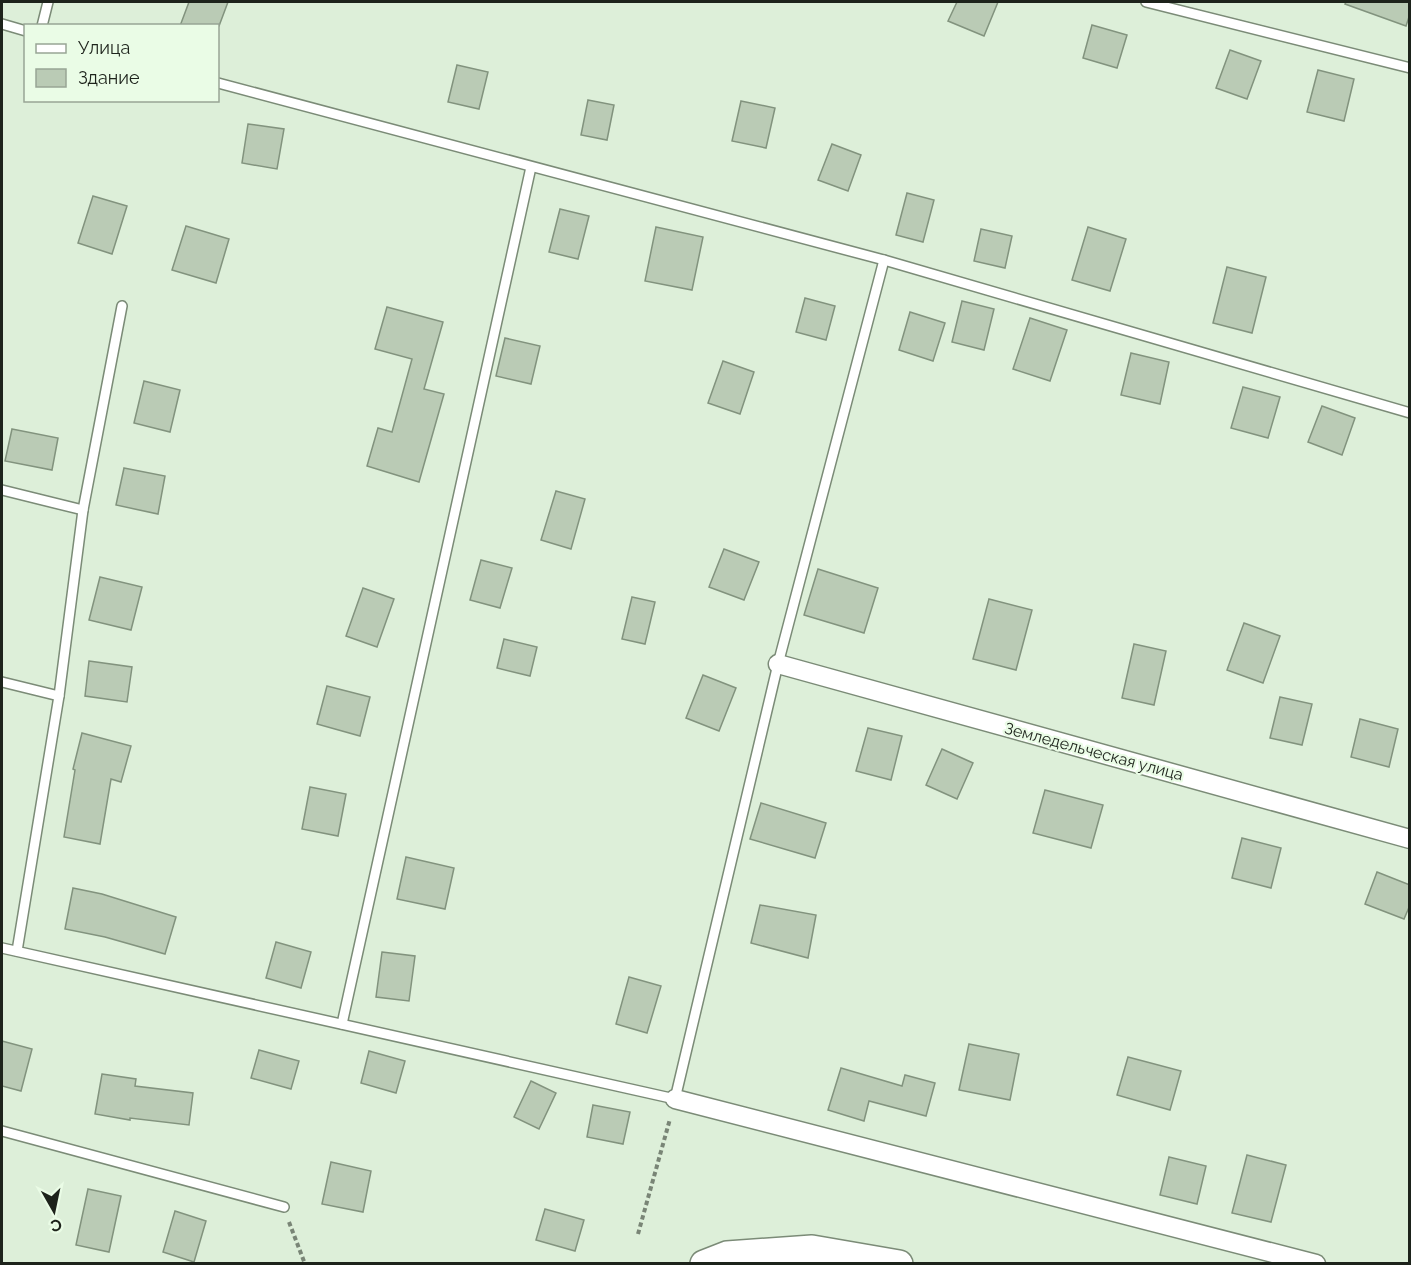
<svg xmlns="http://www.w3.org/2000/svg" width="1411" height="1265" font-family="Raleway,sans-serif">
<rect width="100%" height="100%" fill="#ddefd9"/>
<g fill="#bacbb5" stroke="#82937e" stroke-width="1.5">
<path d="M 189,2 L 228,2 L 219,26 L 180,26 Z"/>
<path d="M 957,2 L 998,2 L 984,36 L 948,21 Z"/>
<path d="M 1346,2 L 1410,2 L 1410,14 L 1406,26 L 1345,4 Z"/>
<path d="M 1092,25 L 1127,35 L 1117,68 L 1083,58 Z"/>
<path d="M 1230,50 L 1261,61 L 1247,99 L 1216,88 Z"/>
<path d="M 457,65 L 488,72 L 479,109 L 448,102 Z"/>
<path d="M 1318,70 L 1354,79 L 1344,121 L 1307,112 Z"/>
<path d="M 588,100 L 614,105 L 607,140 L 581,135 Z"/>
<path d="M 741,101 L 775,108 L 766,148 L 732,141 Z"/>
<path d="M 248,124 L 284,129 L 277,169 L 242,163 Z"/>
<path d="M 832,144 L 861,155 L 848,191 L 818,180 Z"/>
<path d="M 907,193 L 934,200 L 923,242 L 896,235 Z"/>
<path d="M 93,196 L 127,206 L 112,254 L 78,243 Z"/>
<path d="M 560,209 L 589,216 L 578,259 L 549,252 Z"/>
<path d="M 186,226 L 229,239 L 216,283 L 172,270 Z"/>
<path d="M 656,227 L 703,237 L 692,290 L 645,281 Z"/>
<path d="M 1088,227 L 1126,239 L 1110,291 L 1072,280 Z"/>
<path d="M 981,229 L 1012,236 L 1005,268 L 974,261 Z"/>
<path d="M 1227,267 L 1266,277 L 1252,333 L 1213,323 Z"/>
<path d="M 805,298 L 835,306 L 826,340 L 796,332 Z"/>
<path d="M 962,301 L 994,309 L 984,350 L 952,342 Z"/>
<path d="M 387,307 L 443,322 L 424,389 L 444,394 L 419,482 L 367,466 L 378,428 L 392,432 L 412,359 L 375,349 Z"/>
<path d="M 910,312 L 945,323 L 933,361 L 899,350 Z"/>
<path d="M 1030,318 L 1067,330 L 1050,381 L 1013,369 Z"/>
<path d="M 505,338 L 540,346 L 531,384 L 496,376 Z"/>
<path d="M 1131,353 L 1169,362 L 1160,404 L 1121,395 Z"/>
<path d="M 723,361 L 754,372 L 740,414 L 708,403 Z"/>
<path d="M 144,381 L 180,390 L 170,432 L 134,423 Z"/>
<path d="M 1243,387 L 1280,397 L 1268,438 L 1231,428 Z"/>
<path d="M 1322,406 L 1355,418 L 1342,455 L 1308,442 Z"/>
<path d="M 12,429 L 58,438 L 52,470 L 5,461 Z"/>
<path d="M 124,468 L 165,476 L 158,514 L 116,505 Z"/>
<path d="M 556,491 L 585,499 L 571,549 L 541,540 Z"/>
<path d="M 724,549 L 759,562 L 744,600 L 709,587 Z"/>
<path d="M 481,560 L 512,568 L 500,608 L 470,600 Z"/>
<path d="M 818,569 L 878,588 L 864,633 L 804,615 Z"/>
<path d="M 100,577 L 142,587 L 131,630 L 89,620 Z"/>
<path d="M 363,588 L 394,599 L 377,647 L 346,636 Z"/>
<path d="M 632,597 L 655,602 L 645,644 L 622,639 Z"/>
<path d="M 989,599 L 1032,610 L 1016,670 L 973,659 Z"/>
<path d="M 1244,623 L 1280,636 L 1263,683 L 1227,670 Z"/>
<path d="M 504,639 L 537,647 L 530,676 L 497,668 Z"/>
<path d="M 1134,644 L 1166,651 L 1154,705 L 1122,698 Z"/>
<path d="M 89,661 L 132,667 L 127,702 L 85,696 Z"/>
<path d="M 703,675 L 736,688 L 719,731 L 686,718 Z"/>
<path d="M 327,686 L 370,697 L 360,736 L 317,724 Z"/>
<path d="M 1280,697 L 1312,704 L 1302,745 L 1270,738 Z"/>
<path d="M 1360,719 L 1398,729 L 1389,767 L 1351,757 Z"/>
<path d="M 868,728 L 902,736 L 891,780 L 856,771 Z"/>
<path d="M 82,733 L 131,746 L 121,782 L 111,779 L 100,844 L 64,837 L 75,770 L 73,769 Z"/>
<path d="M 942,749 L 973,763 L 957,799 L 926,785 Z"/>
<path d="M 310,787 L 346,794 L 338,836 L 302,829 Z"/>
<path d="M 1045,790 L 1103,805 L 1091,848 L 1033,833 Z"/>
<path d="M 761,803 L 826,823 L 815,858 L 750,839 Z"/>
<path d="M 1242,838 L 1281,848 L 1271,888 L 1232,878 Z"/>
<path d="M 406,857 L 454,868 L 445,909 L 397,899 Z"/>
<path d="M 1377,872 L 1410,885 L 1410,905 L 1404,919 L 1365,904 Z"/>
<path d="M 73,888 L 102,894 L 176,917 L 165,954 L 105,937 L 65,929 Z"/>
<path d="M 760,905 L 816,915 L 808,958 L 751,943 Z"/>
<path d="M 276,942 L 311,952 L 301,988 L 266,978 Z"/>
<path d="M 382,952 L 415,956 L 409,1001 L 376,997 Z"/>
<path d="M 629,977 L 661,986 L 647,1033 L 616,1024 Z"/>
<path d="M 2,1041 L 32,1049 L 21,1091 L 2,1086 Z"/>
<path d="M 969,1044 L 1019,1054 L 1010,1100 L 959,1090 Z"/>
<path d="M 259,1050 L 299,1061 L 291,1089 L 251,1078 Z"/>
<path d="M 369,1051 L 405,1061 L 396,1093 L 361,1083 Z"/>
<path d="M 1128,1057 L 1181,1071 L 1170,1110 L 1117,1095 Z"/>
<path d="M 841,1068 L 902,1086 L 905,1075 L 935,1083 L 926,1116 L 869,1101 L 864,1121 L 828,1110 Z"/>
<path d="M 102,1074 L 136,1079 L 135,1086 L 193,1093 L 189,1125 L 130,1118 L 130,1120 L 95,1114 Z"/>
<path d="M 531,1081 L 556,1093 L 539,1129 L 514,1117 Z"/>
<path d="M 593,1105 L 630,1112 L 623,1144 L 587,1137 Z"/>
<path d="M 1247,1155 L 1286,1165 L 1271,1222 L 1232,1213 Z"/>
<path d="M 1169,1157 L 1206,1166 L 1197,1204 L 1160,1195 Z"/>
<path d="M 331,1162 L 371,1171 L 363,1212 L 322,1204 Z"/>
<path d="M 88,1189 L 121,1196 L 109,1252 L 76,1245 Z"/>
<path d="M 545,1209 L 584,1220 L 575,1251 L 536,1240 Z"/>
<path d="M 175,1211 L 206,1221 L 194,1262 L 163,1252 Z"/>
</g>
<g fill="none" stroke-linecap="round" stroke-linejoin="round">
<g stroke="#7b8b77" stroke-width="12">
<g id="service">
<path d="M 1146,2 L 1410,68"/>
<path d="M 2,24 L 26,31"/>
<path d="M 42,26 L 48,2"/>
<path d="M 218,83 L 884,260 L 1410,413"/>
<path d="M 2,490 L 83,510"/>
<path d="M 2,682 L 59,696"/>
<path d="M 2,948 L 675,1099 L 778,664 L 884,260"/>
<path d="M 17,951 L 59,696 L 83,510 L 122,306"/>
<path d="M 342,1024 L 531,167"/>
<path d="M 2,1131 L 284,1207"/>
</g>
</g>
<g stroke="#7b8b77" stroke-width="21">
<g id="minor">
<path d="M 778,664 L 1410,839"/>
<path d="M 675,1099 L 1316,1264"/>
</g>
</g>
<g stroke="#7b8b77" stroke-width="30">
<path id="secondary" d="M 704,1264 L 727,1255 L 812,1249 L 899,1264"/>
</g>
<g stroke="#798576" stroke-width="4" stroke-dasharray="4.5 3" stroke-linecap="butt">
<path d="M 289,1222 L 305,1264"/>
<path d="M 638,1234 L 670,1119"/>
</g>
<use href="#service" stroke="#fff" stroke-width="9"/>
<use href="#minor" stroke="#fff" stroke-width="18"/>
<use href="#secondary" stroke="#fff" stroke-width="27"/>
</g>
<g text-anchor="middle" stroke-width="4.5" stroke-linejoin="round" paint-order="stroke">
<g font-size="16" fill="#1d231b" stroke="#eafce6">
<text transform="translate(1094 751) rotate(15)" y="6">Земледельческая улица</text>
</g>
</g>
<rect width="1411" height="1265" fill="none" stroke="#1d231b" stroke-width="6"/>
<rect x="24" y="24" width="195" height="78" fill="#eafce6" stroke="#98a595" stroke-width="1.5"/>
<rect x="36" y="44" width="30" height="9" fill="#ffffff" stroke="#98a595" stroke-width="1.5"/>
<text x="78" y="54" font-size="18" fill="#1d231b">Улица</text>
<rect x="36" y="69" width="30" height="18" fill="#bacbb5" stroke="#98a595" stroke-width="1.5"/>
<text x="78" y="84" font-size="18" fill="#1d231b">Здание</text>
<g transform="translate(54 1211) rotate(171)" stroke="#eafce6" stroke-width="4.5" paint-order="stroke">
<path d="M0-4.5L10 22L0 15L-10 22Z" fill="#1d231b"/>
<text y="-9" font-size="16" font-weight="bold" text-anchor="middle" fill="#1d231b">С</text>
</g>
</svg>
